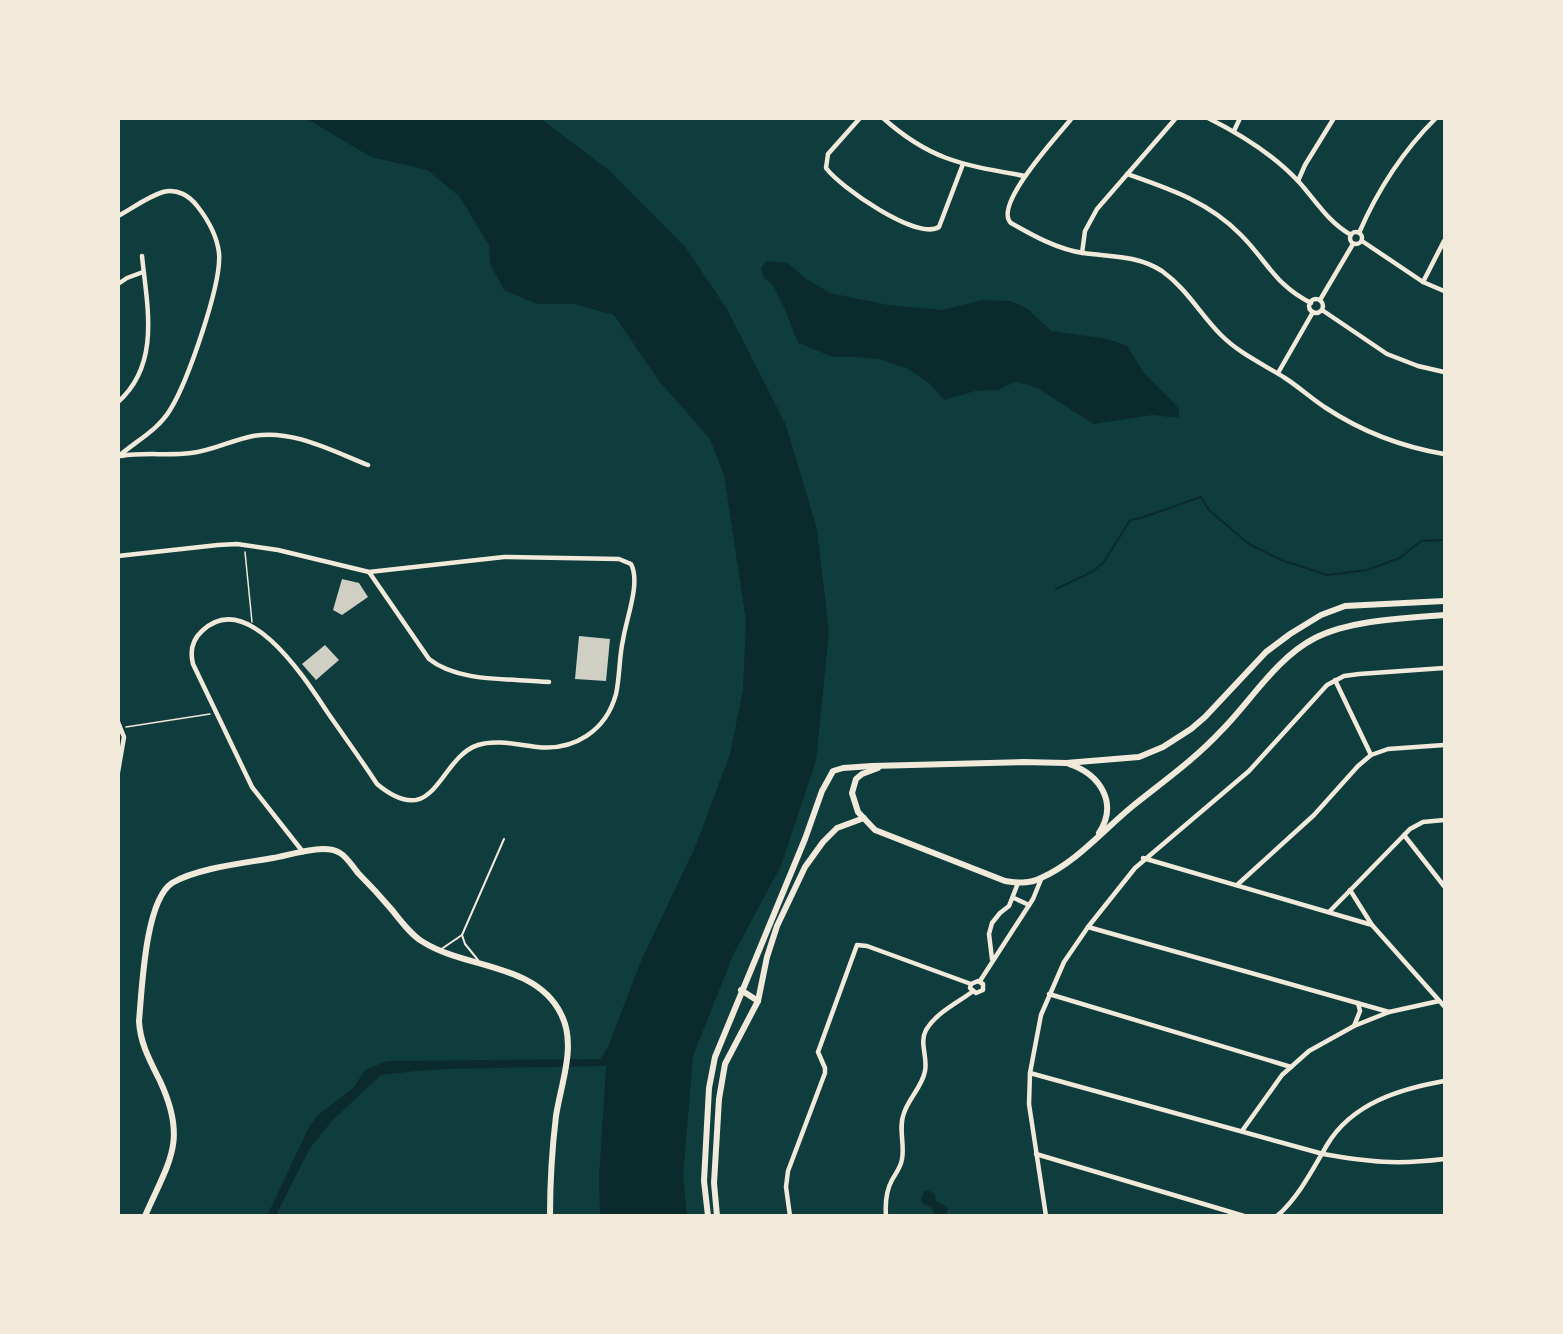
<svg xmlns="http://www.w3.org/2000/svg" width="1563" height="1334" font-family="'PT Sans Narrow',sans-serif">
<rect width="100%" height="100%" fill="#0f3d3e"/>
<g fill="#0a2a2b">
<path d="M 307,119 L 541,119 L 610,171 L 686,248 L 727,309 L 786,425 L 817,529 L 829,632 L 816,761 L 781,866 L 734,953 L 693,1056 L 683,1176 L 687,1215 L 600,1215 L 599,1177 L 606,1066 L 449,1069 L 416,1071 L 381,1075 L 331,1122 L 310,1148 L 276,1215 L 267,1216 L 309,1127 L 318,1115 L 353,1088 L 366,1069 L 388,1061 L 600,1059 L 608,1047 L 641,961 L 696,845 L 730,754 L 743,690 L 746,621 L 724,475 L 710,439 L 659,381 L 614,315 L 575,304 L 537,304 L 504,290 L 490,264 L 489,245 L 459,196 L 427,170 L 371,157 Z"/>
<path d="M 766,261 L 788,263 L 805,278 L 830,293 L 888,305 L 943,310 L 983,300 L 1010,301 L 1028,309 L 1051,331 L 1108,339 L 1127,346 L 1144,373 L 1175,404 L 1179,410 L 1179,418 L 1153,415 L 1094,424 L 1037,388 L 1018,382 L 1012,383 L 999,390 L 975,391 L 944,400 L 929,383 L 908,369 L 879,359 L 855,357 L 833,357 L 798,343 L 784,307 L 772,284 L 764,278 L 761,268 Z"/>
<path d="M 924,1191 L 929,1191 L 935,1194 L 936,1201 L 948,1208 L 946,1215 L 935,1215 L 932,1208 L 924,1204 L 921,1200 Z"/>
</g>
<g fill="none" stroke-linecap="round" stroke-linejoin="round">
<path stroke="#0a2a2b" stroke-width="2" d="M 1056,589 L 1092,572 L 1104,562 L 1130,520 L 1141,518 L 1201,497 L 1209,510 L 1249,544 L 1281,560 L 1327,575 L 1367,570 L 1400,558 L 1421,541 L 1444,540"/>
</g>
<g fill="#cfcfc3">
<path d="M 342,579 L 359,583 L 368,597 L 342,615 L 333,610 Z"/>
<path d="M 579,636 L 610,639 L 606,681 L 575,679 Z"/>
<path d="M 325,645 L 339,660 L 316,680 L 302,664 Z"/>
</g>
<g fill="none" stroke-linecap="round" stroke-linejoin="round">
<g stroke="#f1e9da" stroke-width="1.5">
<path d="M 245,552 L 252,622"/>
<path d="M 126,727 L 210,714"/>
</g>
<g stroke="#f1e9da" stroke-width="2">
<path d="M 462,935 L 465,944 L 478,960"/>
<path d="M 440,950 L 462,935 L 504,839"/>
</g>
<g stroke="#f1e9da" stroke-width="4.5">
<path d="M 860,118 L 828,154 L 826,168 C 840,187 917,241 939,227 L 963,164"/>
<path d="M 883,118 C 931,161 964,165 1025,176"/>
<path d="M 1072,118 C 1059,134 992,206 1011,223 C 1034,236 1057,249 1083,253 C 1111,257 1137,255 1162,271 C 1187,289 1200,314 1221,335 C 1240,354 1263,364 1285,378 C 1299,387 1312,399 1326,408 C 1361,431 1403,447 1444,454"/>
<path d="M 1208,118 C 1242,135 1274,155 1299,182 C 1316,201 1328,222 1351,235"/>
<path d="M 1234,131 L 1240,118"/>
<path d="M 1127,174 C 1170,189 1209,202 1241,235 C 1267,261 1275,285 1311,303"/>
<path d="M 1298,181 L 1305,165 L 1334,118"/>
<path d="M 118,216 C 133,208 147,197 163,192 C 177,188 190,196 198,207 C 208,220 217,236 219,253 C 222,284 187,383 170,410 C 158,430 136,441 119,456"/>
<circle cx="1356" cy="238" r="6"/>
<path d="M 1359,233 C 1378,189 1402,152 1436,118"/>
<path d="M 1362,241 L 1423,282 L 1444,291"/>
<path d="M 1082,253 L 1085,231 L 1097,209 L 1176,118"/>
<path d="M 1423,282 L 1444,241"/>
<path d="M 118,284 L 127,278 L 143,272"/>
<circle cx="1316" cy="306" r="7"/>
<path d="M 1320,300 L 1353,244"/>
<path d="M 1322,310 L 1387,354 L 1418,366 L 1444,372"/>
<path d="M 1278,373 L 1313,312"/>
<path d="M 118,402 C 161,364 147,306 142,256"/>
<path d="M 121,456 C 144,452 167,456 191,453 C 212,451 232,440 253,436 C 293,429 332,451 368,465"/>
<path d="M 118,556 L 218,545 L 237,544 L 278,550 L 369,572 L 504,557 L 619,559 L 631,564 C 641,583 626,619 623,640 C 619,657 620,676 616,694 C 606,731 574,751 537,747 C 519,745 496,739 478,745 C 438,758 436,833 377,784 C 362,761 346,739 330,716 C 309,685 249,586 202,631 C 192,640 190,652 193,664 L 252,787 L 303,852"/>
<path d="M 369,572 L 429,659 C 459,683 511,678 549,682"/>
<path d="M 1335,680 L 1371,755"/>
<path d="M 118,722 L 124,737 L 118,772"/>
<path d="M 1404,835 L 1444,886"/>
<path d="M 1143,858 L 1372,925"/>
<path d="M 1237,885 L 1314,815 L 1358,766 L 1371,755 L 1388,749 L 1444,745"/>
<path d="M 1350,890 L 1372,925 L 1444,1006"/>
<path d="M 1014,898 L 1029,905"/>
<path d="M 1329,912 L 1410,829 L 1423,822 L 1444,820"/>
<path d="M 1088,927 L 1389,1012"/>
<path d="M 992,959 L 989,934 L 992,923 L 1000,913 L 1009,906 L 1018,883"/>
<path d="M 980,981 L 1033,899 L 1042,877"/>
<path d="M 1049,994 L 1291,1067"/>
<path d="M 1354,1026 L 1360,1011 L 1358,1003"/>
<path d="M 1030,1073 L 1323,1154 C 1369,1162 1397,1165 1444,1159"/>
<path d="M 1242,1131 L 1282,1075 L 1309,1051 L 1354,1026 L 1389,1012 L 1439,1001"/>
<path d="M 1036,1154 L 1244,1216"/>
<path d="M 790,1216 L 786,1187 L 788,1171 L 825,1073 L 825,1068 L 818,1052 L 857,945 L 867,946 L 971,984 L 978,981 L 983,984 L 983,990 L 976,993 L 970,988 L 971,984"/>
<path d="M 886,1216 C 885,1203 886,1191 892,1180 C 896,1173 901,1167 902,1159 C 905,1144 898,1128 904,1113 C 909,1098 922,1087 925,1071 C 928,1057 919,1043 926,1030 C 936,1013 957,1003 972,992"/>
<path d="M 1046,1216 L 1029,1104 L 1030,1073 L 1041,1015 L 1064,962 L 1088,927 L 1135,868 L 1249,771 L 1327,685 L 1344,676 L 1359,674 L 1444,668"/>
<path d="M 1277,1216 C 1298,1198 1313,1169 1327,1145 C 1352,1103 1400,1089 1444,1081"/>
</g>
<g stroke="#f1e9da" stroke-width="6">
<path d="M 1069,764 C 1099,774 1119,802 1099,833"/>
<path d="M 878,768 L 862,774 L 856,779 L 852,793 L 858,812 L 875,830 L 1005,881 C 1017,883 1029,884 1041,878 C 1077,862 1103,830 1134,805 C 1164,781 1195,759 1221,731 C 1251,701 1276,658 1315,638 C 1350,620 1405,618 1444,615"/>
<path d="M 741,990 L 758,1001"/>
<path d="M 145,1216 C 169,1161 188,1141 160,1081 C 150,1061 140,1043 139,1021 C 142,989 145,901 172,883 C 197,868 245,863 273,858 C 291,855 324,843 340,853 C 347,857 353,867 358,873 C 370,885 381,897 392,910 C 401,921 411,935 423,942 C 466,969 536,963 561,1014 C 577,1045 561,1083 556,1116 C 552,1149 550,1182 550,1216"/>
<path d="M 708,1216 L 704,1181 L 709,1088 L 715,1057 L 805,839 L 822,791 L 833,771 L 843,768 L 872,766 L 1023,762 L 1066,763 L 1139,757 L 1163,747 L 1191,729 L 1205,717 L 1266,652 L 1290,634 L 1321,615 L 1345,606 L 1444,601"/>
<path d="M 717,1216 L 714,1183 L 719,1099 L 725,1064 L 758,1001 L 767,957 L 777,926 L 805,867 L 823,842 L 837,828 L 864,818"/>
</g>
</g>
<rect width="1563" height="1334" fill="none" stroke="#f1e9da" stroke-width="240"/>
</svg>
